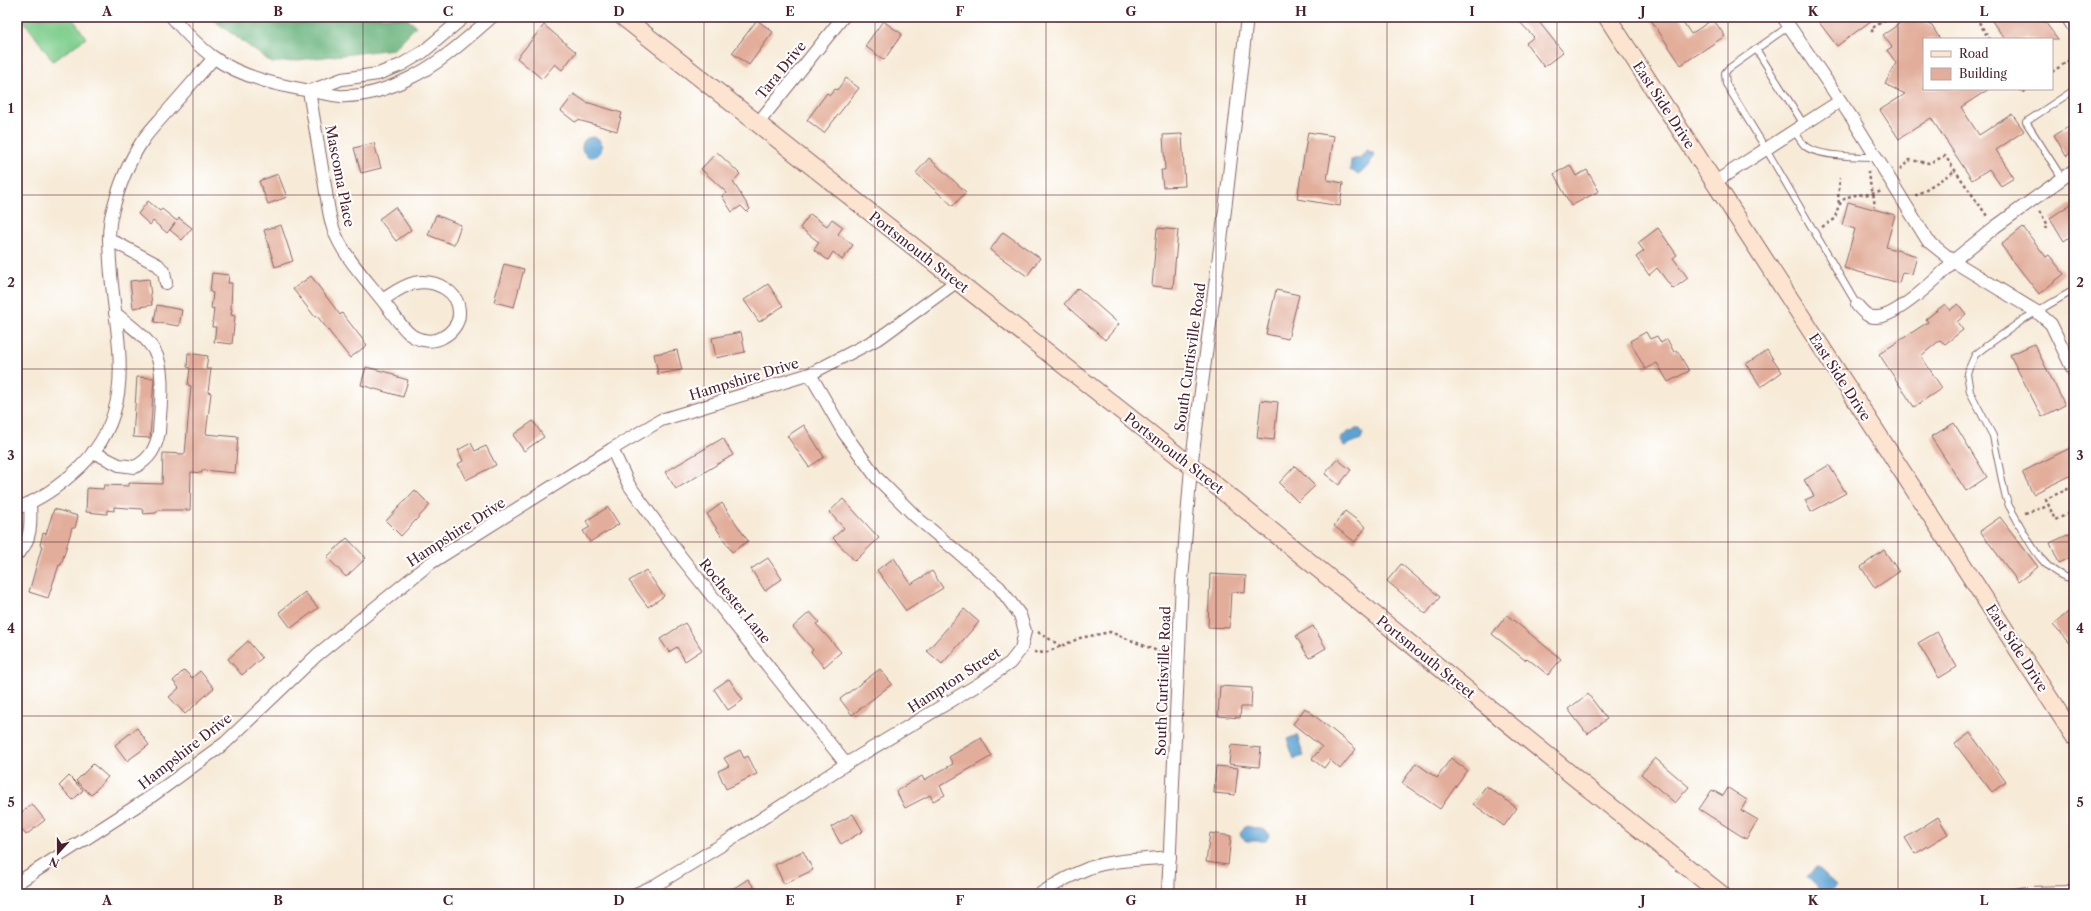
<svg xmlns="http://www.w3.org/2000/svg" width="2091" height="911" font-family="'Libre Caslon Text',serif">
<rect width="100%" height="100%" fill="#fff"/>
<filter id="ink" filterUnits="userSpaceOnUse"><feTurbulence type="fractalNoise" baseFrequency=".025" numOctaves="2"/><feDisplacementMap in="SourceGraphic" scale="8" xChannelSelector="R" yChannelSelector="G"/><feConvolveMatrix kernelMatrix="1 2 1 2 8 2 1 2 1" color-interpolation-filters="sRGB"/></filter>
<filter id="wash" filterUnits="userSpaceOnUse"><feTurbulence type="fractalNoise" baseFrequency=".012" numOctaves="4" result="noise"/><feDisplacementMap in="SourceGraphic" scale="16" xChannelSelector="R" yChannelSelector="G"/><feGaussianBlur stdDeviation="0.9" result="paint"/><feColorMatrix in="noise" values="0 0 0 0 0 0 0 0 0 0 0 0 0 0 0 0 0 1.4 0 .05"/><feComposite in="paint" operator="in"/></filter>
<g filter="url(#wash)">
<rect width="100%" height="100%" fill="#f7ebd8"/>
<path fill="#81cf8f" stroke="#66775d" d="M 21,17 L 72,17 L 86,38 L 53,61 Z"/>
<path fill="#68b27a" stroke="#596852" d="M 209,17 L 405,17 L 416,26 L 394,49 L 272,63 Z"/>
<g fill="#5ca3d3" stroke="#53617f">
<circle cx="592" cy="147" r="10"/>
<path d="M 1367,150 L 1374,154 L 1369,166 L 1358,174 L 1350,170 L 1351,160 L 1361,157 Z"/>
<path d="M 1356,429 L 1360,429 L 1363,433 L 1361,439 L 1344,446 L 1340,439 L 1347,432 Z"/>
<path d="M 1297,735 L 1304,756 L 1294,759 L 1287,739 Z"/>
<path d="M 1246,826 L 1265,830 L 1269,835 L 1266,841 L 1246,841 L 1241,837 L 1240,832 Z"/>
<path d="M 1816,867 L 1836,885 L 1828,894 L 1825,894 L 1807,877 Z"/>
</g>
<g id="blocks">
<g fill="#e2ad9a">
<path d="M 1515,17 L 1535,17 L 1563,52 L 1544,67 L 1526,43 L 1534,37 Z"/>
<path d="M 1649,17 L 1680,17 L 1691,34 L 1713,19 L 1725,36 L 1681,65 Z"/>
<path d="M 1815,17 L 1876,17 L 1837,46 Z"/>
<path d="M 1909,17 L 1916,17 L 1932,26 L 1940,39 L 1924,39 L 1924,89 L 1989,89 L 1961,107 L 1979,135 L 2012,114 L 2024,131 L 1996,150 L 2014,178 L 2001,186 L 1989,169 L 1972,180 L 1931,118 L 1899,139 L 1880,110 L 1905,94 L 1885,84 L 1896,63 L 1887,50 L 1892,47 L 1883,35 Z"/>
<path d="M 1989,17 L 2041,17 L 2058,39 L 2005,39 Z"/>
<path d="M 757,20 L 773,32 L 749,65 L 732,53 Z"/>
<path d="M 883,21 L 902,34 L 884,60 L 865,46 Z"/>
<path d="M 544,25 L 576,52 L 562,70 L 555,64 L 542,79 L 517,58 Z"/>
<path d="M 846,78 L 859,88 L 824,133 L 807,120 L 827,93 L 830,95 L 835,89 L 837,90 Z"/>
<path d="M 574,94 L 586,102 L 622,113 L 617,131 L 578,120 L 575,122 L 561,111 Z"/>
<path d="M 2074,124 L 2074,151 L 2066,156 L 2054,135 Z"/>
<path d="M 1308,132 L 1334,136 L 1327,180 L 1343,183 L 1340,206 L 1297,199 Z"/>
<path d="M 1182,134 L 1185,186 L 1163,187 L 1161,170 L 1165,170 L 1163,135 Z"/>
<path d="M 374,143 L 381,168 L 361,173 L 354,148 Z"/>
<path d="M 717,152 L 740,174 L 733,182 L 750,209 L 747,212 L 741,206 L 732,212 L 722,196 L 727,193 L 701,169 Z"/>
<path d="M 929,158 L 966,192 L 953,206 L 916,173 Z"/>
<path d="M 1570,165 L 1576,176 L 1587,170 L 1599,191 L 1571,206 L 1554,174 Z"/>
<path d="M 278,174 L 287,197 L 268,204 L 259,181 Z"/>
<path d="M 148,201 L 160,211 L 162,209 L 177,221 L 179,218 L 192,228 L 182,240 L 170,230 L 175,223 L 167,233 L 153,221 L 150,225 L 138,214 Z"/>
<path d="M 1848,202 L 1895,215 L 1886,247 L 1917,256 L 1912,274 L 1902,272 L 1899,283 L 1844,268 L 1855,229 L 1842,225 Z"/>
<path d="M 2074,202 L 2074,234 L 2064,241 L 2050,218 Z"/>
<path d="M 395,207 L 411,230 L 396,241 L 379,219 Z"/>
<path d="M 810,214 L 827,226 L 832,219 L 843,227 L 838,234 L 853,245 L 842,260 L 833,252 L 828,260 L 814,250 L 819,242 L 800,228 Z"/>
<path d="M 436,215 L 461,225 L 454,245 L 428,235 Z"/>
<path d="M 281,225 L 293,261 L 275,267 L 264,230 Z"/>
<path d="M 2023,227 L 2046,257 L 2049,255 L 2064,274 L 2039,294 L 2001,245 Z"/>
<path d="M 1157,228 L 1178,230 L 1173,288 L 1152,286 Z"/>
<path d="M 1658,228 L 1677,255 L 1673,258 L 1688,278 L 1673,289 L 1657,268 L 1649,275 L 1636,257 L 1644,251 L 1638,243 Z"/>
<path d="M 1003,232 L 1040,258 L 1027,276 L 990,250 Z"/>
<path d="M 504,264 L 524,269 L 514,307 L 494,302 Z"/>
<path d="M 212,273 L 229,275 L 228,283 L 232,283 L 231,309 L 232,309 L 231,315 L 235,316 L 232,344 L 214,342 L 216,327 L 212,327 L 214,308 L 211,309 L 213,293 L 210,292 Z"/>
<path d="M 311,276 L 340,315 L 342,313 L 367,345 L 350,358 L 317,316 L 315,317 L 293,289 Z"/>
<path d="M 149,279 L 152,305 L 133,308 L 130,281 Z"/>
<path d="M 768,284 L 783,306 L 759,322 L 744,300 Z"/>
<path d="M 1078,288 L 1119,324 L 1105,340 L 1064,304 Z"/>
<path d="M 1276,290 L 1299,295 L 1288,339 L 1266,334 Z"/>
<path d="M 1945,304 L 1950,310 L 1958,304 L 1966,314 L 1957,322 L 1963,330 L 1945,344 L 1940,340 L 1921,356 L 1942,388 L 1914,407 L 1879,354 L 1928,322 L 1926,319 Z"/>
<path d="M 157,305 L 182,310 L 179,326 L 154,322 Z"/>
<path d="M 741,332 L 745,352 L 716,358 L 712,338 Z"/>
<path d="M 1646,332 L 1650,339 L 1657,336 L 1661,343 L 1667,339 L 1674,352 L 1677,350 L 1689,371 L 1668,382 L 1657,363 L 1645,369 L 1630,341 Z"/>
<path d="M 2034,344 L 2065,405 L 2042,417 L 2010,355 Z"/>
<path d="M 677,350 L 682,370 L 658,374 L 654,354 Z"/>
<path d="M 1767,350 L 1782,372 L 1761,387 L 1746,364 Z"/>
<path d="M 188,353 L 208,356 L 206,369 L 211,369 L 208,392 L 211,393 L 206,434 L 238,437 L 235,473 L 202,470 L 202,473 L 191,472 L 190,510 L 158,510 L 156,513 L 144,514 L 142,509 L 114,507 L 114,511 L 107,510 L 107,514 L 86,512 L 87,488 L 103,489 L 104,485 L 129,486 L 129,483 L 162,484 L 163,453 L 185,454 L 191,386 L 188,385 L 190,368 L 187,367 Z"/>
<path d="M 366,367 L 394,374 L 394,376 L 408,380 L 403,397 L 361,385 Z"/>
<path d="M 137,377 L 154,378 L 150,438 L 133,437 Z"/>
<path d="M 1261,400 L 1278,402 L 1274,440 L 1257,438 Z"/>
<path d="M 533,421 L 544,437 L 524,451 L 513,435 Z"/>
<path d="M 1954,423 L 1987,477 L 1966,491 L 1931,437 Z"/>
<path d="M 804,425 L 824,457 L 809,467 L 787,436 Z"/>
<path d="M 723,438 L 733,455 L 676,489 L 665,472 Z"/>
<path d="M 471,443 L 475,451 L 486,446 L 496,465 L 466,480 L 458,464 L 463,461 L 458,450 Z"/>
<path d="M 2074,446 L 2074,474 L 2033,494 L 2022,472 Z"/>
<path d="M 1337,459 L 1351,470 L 1339,485 L 1325,474 Z"/>
<path d="M 1829,465 L 1846,493 L 1811,512 L 1805,500 L 1814,496 L 1804,480 Z"/>
<path d="M 1295,466 L 1315,486 L 1298,502 L 1279,483 Z"/>
<path d="M 415,490 L 430,505 L 401,536 L 386,521 Z"/>
<path d="M 843,499 L 879,538 L 855,561 L 833,538 L 844,528 L 829,512 Z"/>
<path d="M 722,503 L 748,541 L 732,552 L 707,514 Z"/>
<path d="M 608,507 L 619,524 L 590,542 L 583,531 L 590,527 L 586,521 Z"/>
<path d="M 54,509 L 78,516 L 75,528 L 72,528 L 61,565 L 59,565 L 48,598 L 29,592 L 42,546 L 40,545 L 43,533 L 46,534 Z"/>
<path d="M 1345,511 L 1366,527 L 1355,542 L 1334,526 Z"/>
<path d="M 2000,517 L 2038,567 L 2018,582 L 1980,531 Z"/>
<path d="M 2074,532 L 2074,556 L 2059,563 L 2050,543 Z"/>
<path d="M 347,538 L 366,558 L 346,577 L 327,557 Z"/>
<path d="M 1884,550 L 1899,572 L 1875,588 L 1861,567 Z"/>
<path d="M 768,558 L 782,579 L 765,591 L 751,569 Z"/>
<path d="M 894,558 L 911,584 L 932,571 L 943,588 L 906,611 L 877,570 Z"/>
<path d="M 1401,564 L 1440,597 L 1426,614 L 1387,581 Z"/>
<path d="M 646,570 L 664,596 L 648,607 L 629,581 Z"/>
<path d="M 1210,574 L 1246,576 L 1245,593 L 1231,592 L 1229,628 L 1208,627 Z"/>
<path d="M 305,592 L 318,608 L 291,628 L 279,612 Z"/>
<path d="M 2074,607 L 2074,649 L 2053,625 Z"/>
<path d="M 964,609 L 979,622 L 942,664 L 927,651 Z"/>
<path d="M 810,612 L 819,622 L 816,624 L 841,652 L 824,667 L 811,652 L 813,650 L 793,627 Z"/>
<path d="M 1507,615 L 1561,659 L 1548,675 L 1527,658 L 1525,660 L 1492,634 Z"/>
<path d="M 685,623 L 702,650 L 685,661 L 677,647 L 669,652 L 660,639 Z"/>
<path d="M 1313,626 L 1326,648 L 1309,658 L 1296,636 Z"/>
<path d="M 1937,632 L 1957,667 L 1939,678 L 1918,643 Z"/>
<path d="M 248,641 L 262,658 L 242,675 L 228,659 Z"/>
<path d="M 880,669 L 892,684 L 852,715 L 840,699 Z"/>
<path d="M 184,670 L 192,678 L 200,671 L 214,688 L 185,714 L 169,697 L 179,688 L 173,681 Z"/>
<path d="M 729,679 L 743,700 L 728,710 L 714,689 Z"/>
<path d="M 1220,686 L 1252,688 L 1251,707 L 1241,707 L 1240,718 L 1218,716 Z"/>
<path d="M 1588,694 L 1607,719 L 1587,734 L 1568,709 Z"/>
<path d="M 1305,708 L 1356,749 L 1340,769 L 1330,760 L 1324,768 L 1312,759 L 1322,747 L 1293,724 Z"/>
<path d="M 137,728 L 149,745 L 127,761 L 115,745 Z"/>
<path d="M 1970,733 L 2006,782 L 1992,792 L 1955,744 Z"/>
<path d="M 981,738 L 992,756 L 940,786 L 945,795 L 933,801 L 930,795 L 905,808 L 896,791 L 922,776 L 924,780 L 953,764 L 949,757 Z"/>
<path d="M 1231,745 L 1261,748 L 1259,767 L 1229,764 Z"/>
<path d="M 740,750 L 744,758 L 748,756 L 757,774 L 726,789 L 718,771 L 729,766 L 724,758 Z"/>
<path d="M 1451,758 L 1467,770 L 1440,809 L 1402,783 L 1416,763 L 1437,778 Z"/>
<path d="M 1655,758 L 1689,787 L 1675,803 L 1641,774 Z"/>
<path d="M 93,764 L 108,777 L 91,795 L 76,781 Z"/>
<path d="M 1216,766 L 1238,768 L 1235,795 L 1214,793 Z"/>
<path d="M 69,776 L 83,790 L 73,800 L 59,786 Z"/>
<path d="M 1486,786 L 1517,808 L 1504,826 L 1473,804 Z"/>
<path d="M 1728,788 L 1747,800 L 1741,810 L 1758,820 L 1746,839 L 1699,809 L 1712,790 L 1723,796 Z"/>
<path d="M 32,804 L 45,820 L 26,835 L 17,824 L 17,816 Z"/>
<path d="M 853,814 L 863,831 L 841,844 L 831,827 Z"/>
<path d="M 1938,817 L 1948,834 L 1915,854 L 1905,838 Z"/>
<path d="M 1210,833 L 1231,836 L 1228,865 L 1206,862 Z"/>
<path d="M 803,851 L 813,870 L 784,884 L 775,865 Z"/>
<path d="M 748,879 L 759,894 L 725,894 Z"/>
</g>
</g>
</g>
<g filter="url(#ink)">
<use href="#blocks" fill-opacity="0" stroke="#876668" stroke-width="1"/>
<g fill="none" stroke-linecap="round" stroke-linejoin="round">
<g stroke="#876668" stroke-width="8">
<g id="lane">
<path d="M 1789,26 L 1728,69 L 1725,73 L 1726,84 L 1766,149 L 1857,305"/>
<path d="M 1756,49 L 1803,123"/>
<path d="M 1794,130 C 1797,135 1801,142 1805,146 C 1818,157 1860,157 1877,157"/>
<path d="M 2062,178 L 2026,122 L 2074,90"/>
<path d="M 2074,290 L 2024,319 L 1985,347 L 1975,355 L 1967,373 L 1970,392 L 1993,436 L 2005,495 L 2009,506 C 2025,532 2040,574 2074,579"/>
<path d="M 2001,894 L 2027,890 L 2074,889"/>
</g>
</g>
<g stroke="#876668" stroke-width="14">
<g id="street">
<path d="M 172,17 C 184,31 198,46 213,57 C 243,79 286,87 322,93 C 329,94 338,97 346,96 C 367,96 390,88 410,78 C 441,63 466,39 492,17"/>
<path d="M 1783,17 L 1852,118 L 1928,241 L 1953,261 L 1995,227 L 2074,170"/>
<path d="M 2067,17 L 2074,28"/>
<path d="M 309,91 C 314,121 319,151 324,180 C 327,196 328,213 333,228 C 343,257 368,281 386,305 C 394,315 401,327 411,335 C 420,341 433,343 443,337 C 451,333 459,324 459,314 C 460,291 435,279 414,283 C 402,286 392,294 382,300"/>
<path d="M 310,91 L 342,79 L 378,74 L 401,65 L 423,52 L 464,17"/>
<path d="M 758,123 L 843,17"/>
<path d="M 1715,182 L 1840,101"/>
<path d="M 109,239 L 158,265 L 164,272 L 166,283"/>
<path d="M 1857,305 C 1863,312 1868,318 1877,317 C 1896,317 1941,276 1953,261 L 2037,312 L 2051,324 L 2074,372"/>
<path d="M 612,449 L 629,485 L 681,557 L 846,764"/>
<path d="M 93,452 L 119,465 L 135,467 C 150,459 156,448 159,432 C 160,410 166,370 155,352 C 146,336 129,325 115,313"/>
<path d="M 17,508 C 40,500 62,484 80,467 C 142,408 114,335 110,261 C 109,245 108,228 112,213 C 118,189 129,161 143,140 C 149,131 157,123 164,115 C 181,96 197,77 214,58"/>
<path d="M 17,554 C 32,543 31,520 30,504"/>
<path d="M 17,883 L 152,796 L 225,743 L 317,655 L 429,564 L 612,449 L 661,420 L 810,374 L 881,337 L 956,282"/>
<path d="M 636,894 L 654,886 L 720,846 L 846,764 L 979,684 L 1010,663 L 1021,649 L 1025,631 L 1020,615 L 999,587 L 916,517 L 877,478 L 844,433 L 810,374"/>
<path d="M 1040,894 C 1055,884 1071,875 1089,868 C 1114,859 1144,860 1170,857"/>
<path d="M 1168,894 L 1182,581 L 1191,467 L 1225,210 L 1247,17"/>
</g>
</g>
<g stroke="#876668" stroke-width="19">
<g id="secondary">
<path d="M 623,17 L 1209,480 L 1584,785 L 1721,894"/>
<path d="M 1607,17 L 2074,736"/>
</g>
</g>
<g stroke="#876668" stroke-width="2.5" stroke-dasharray="3 3" stroke-linecap="butt">
<path d="M 1976,17 L 1989,39"/>
<path d="M 1873,32 L 1871,29 L 1889,17"/>
<path d="M 2052,72 L 2074,57"/>
<path d="M 2020,89 L 2022,93 L 2028,89"/>
<path d="M 1900,169 L 1910,160 L 1929,163 L 1945,156 L 1987,216"/>
<path d="M 1868,171 C 1868,184 1876,194 1874,207"/>
<path d="M 1915,196 L 1955,171"/>
<path d="M 1839,203 L 1838,199 L 1840,178"/>
<path d="M 2039,211 L 2048,225 L 2044,231"/>
<path d="M 1822,227 L 1835,219 C 1841,185 1859,200 1882,191"/>
<path d="M 2074,486 L 2046,499 L 2055,520 L 2074,511"/>
<path d="M 2025,513 L 2049,506"/>
<path d="M 2072,601 L 2074,603"/>
<path d="M 1038,632 L 1061,646"/>
<path d="M 1034,652 L 1045,653 L 1080,638 L 1110,632 L 1165,654"/>
</g>
<use href="#lane" stroke="#fff" stroke-width="6"/>
<use href="#street" stroke="#fff" stroke-width="12"/>
<use href="#secondary" stroke="#fde4d1" stroke-width="17"/>
</g>
</g>
<path fill="none" stroke="#4a1f2b" stroke-width="1" stroke-opacity="0.55" d="M 193,17 L 193,894M 363,17 L 363,894M 534,17 L 534,894M 704,17 L 704,894M 875,17 L 875,894M 1046,17 L 1046,894M 1216,17 L 1216,894M 1387,17 L 1387,894M 1557,17 L 1557,894M 1728,17 L 1728,894M 1898,17 L 1898,894M 17,195 L 2074,195M 17,369 L 2074,369M 17,542 L 2074,542M 17,716 L 2074,716"/>
<g text-anchor="middle" stroke-width="4" stroke-linejoin="round" paint-order="stroke">
<g font-size="14" fill="#4a1f2b" stroke="#fff">
<text transform="translate(781 70) rotate(-51)" y="5">Tara Drive</text>
<text transform="translate(1664 105) rotate(57)" y="5">East Side Drive</text>
<text transform="translate(340 176) rotate(79)" y="5">Mascoma Place</text>
<text transform="translate(919 252) rotate(38)" y="5">Portsmouth Street</text>
<text transform="translate(1190 357) rotate(-82)" y="5">South Curtisville Road</text>
<text transform="translate(1840 377) rotate(57)" y="5">East Side Drive</text>
<text transform="translate(744 379) rotate(-17)" y="5">Hampshire Drive</text>
<text transform="translate(1174 453) rotate(38)" y="5">Portsmouth Street</text>
<text transform="translate(456 532) rotate(-33)" y="5">Hampshire Drive</text>
<text transform="translate(735 601) rotate(51)" y="5">Rochester Lane</text>
<text transform="translate(2017 648) rotate(57)" y="5">East Side Drive</text>
<text transform="translate(1426 657) rotate(39)" y="5">Portsmouth Street</text>
<text transform="translate(954 680) rotate(-33)" y="5">Hampton Street</text>
<text transform="translate(1163 681) rotate(-88)" y="5">South Curtisville Road</text>
<text transform="translate(185 751) rotate(-38)" y="5">Hampshire Drive</text>
</g>
</g>
<rect width="2091" height="911" fill="none" stroke="#fff" stroke-width="44"/>
<rect x="1923" y="38" width="130" height="52" fill="#ffffff" stroke="#b7a5aa"/>
<rect x="1931" y="51" width="20" height="6" fill="#fde4d1" stroke="#b7a5aa"/>
<text x="1959" y="58" font-size="12" fill="#4a1f2b">Road</text>
<rect x="1931" y="68" width="20" height="12" fill="#e2ad9a" stroke="#b7a5aa"/>
<text x="1959" y="78" font-size="12" fill="#4a1f2b">Building</text>
<g transform="translate(58 853) rotate(201)" stroke="#ffffff" stroke-width="3" paint-order="stroke">
<path d="M0-3L7 15L0 10L-7 15Z" fill="#4a1f2b"/>
<text y="-6" font-size="11" font-weight="bold" text-anchor="middle" fill="#4a1f2b">N</text>
</g>
<rect x="22" y="22" width="2047" height="867" fill="none" stroke="#4a1f2b" stroke-width="1.5"/>
<g font-size="13" text-anchor="middle" font-weight="bold" fill="#4a1f2b">
<text x="107" y="16">A</text>
<text x="278" y="16">B</text>
<text x="448" y="16">C</text>
<text x="619" y="16">D</text>
<text x="790" y="16">E</text>
<text x="960" y="16">F</text>
<text x="1131" y="16">G</text>
<text x="1301" y="16">H</text>
<text x="1472" y="16">I</text>
<text x="1643" y="16">J</text>
<text x="1813" y="16">K</text>
<text x="1984" y="16">L</text>
<text x="11" y="113">1</text>
<text x="2080" y="113">1</text>
<text x="11" y="287">2</text>
<text x="2080" y="287">2</text>
<text x="11" y="460">3</text>
<text x="2080" y="460">3</text>
<text x="11" y="633">4</text>
<text x="2080" y="633">4</text>
<text x="11" y="807">5</text>
<text x="2080" y="807">5</text>
<text x="107" y="905">A</text>
<text x="278" y="905">B</text>
<text x="448" y="905">C</text>
<text x="619" y="905">D</text>
<text x="790" y="905">E</text>
<text x="960" y="905">F</text>
<text x="1131" y="905">G</text>
<text x="1301" y="905">H</text>
<text x="1472" y="905">I</text>
<text x="1643" y="905">J</text>
<text x="1813" y="905">K</text>
<text x="1984" y="905">L</text>
</g>
</svg>
